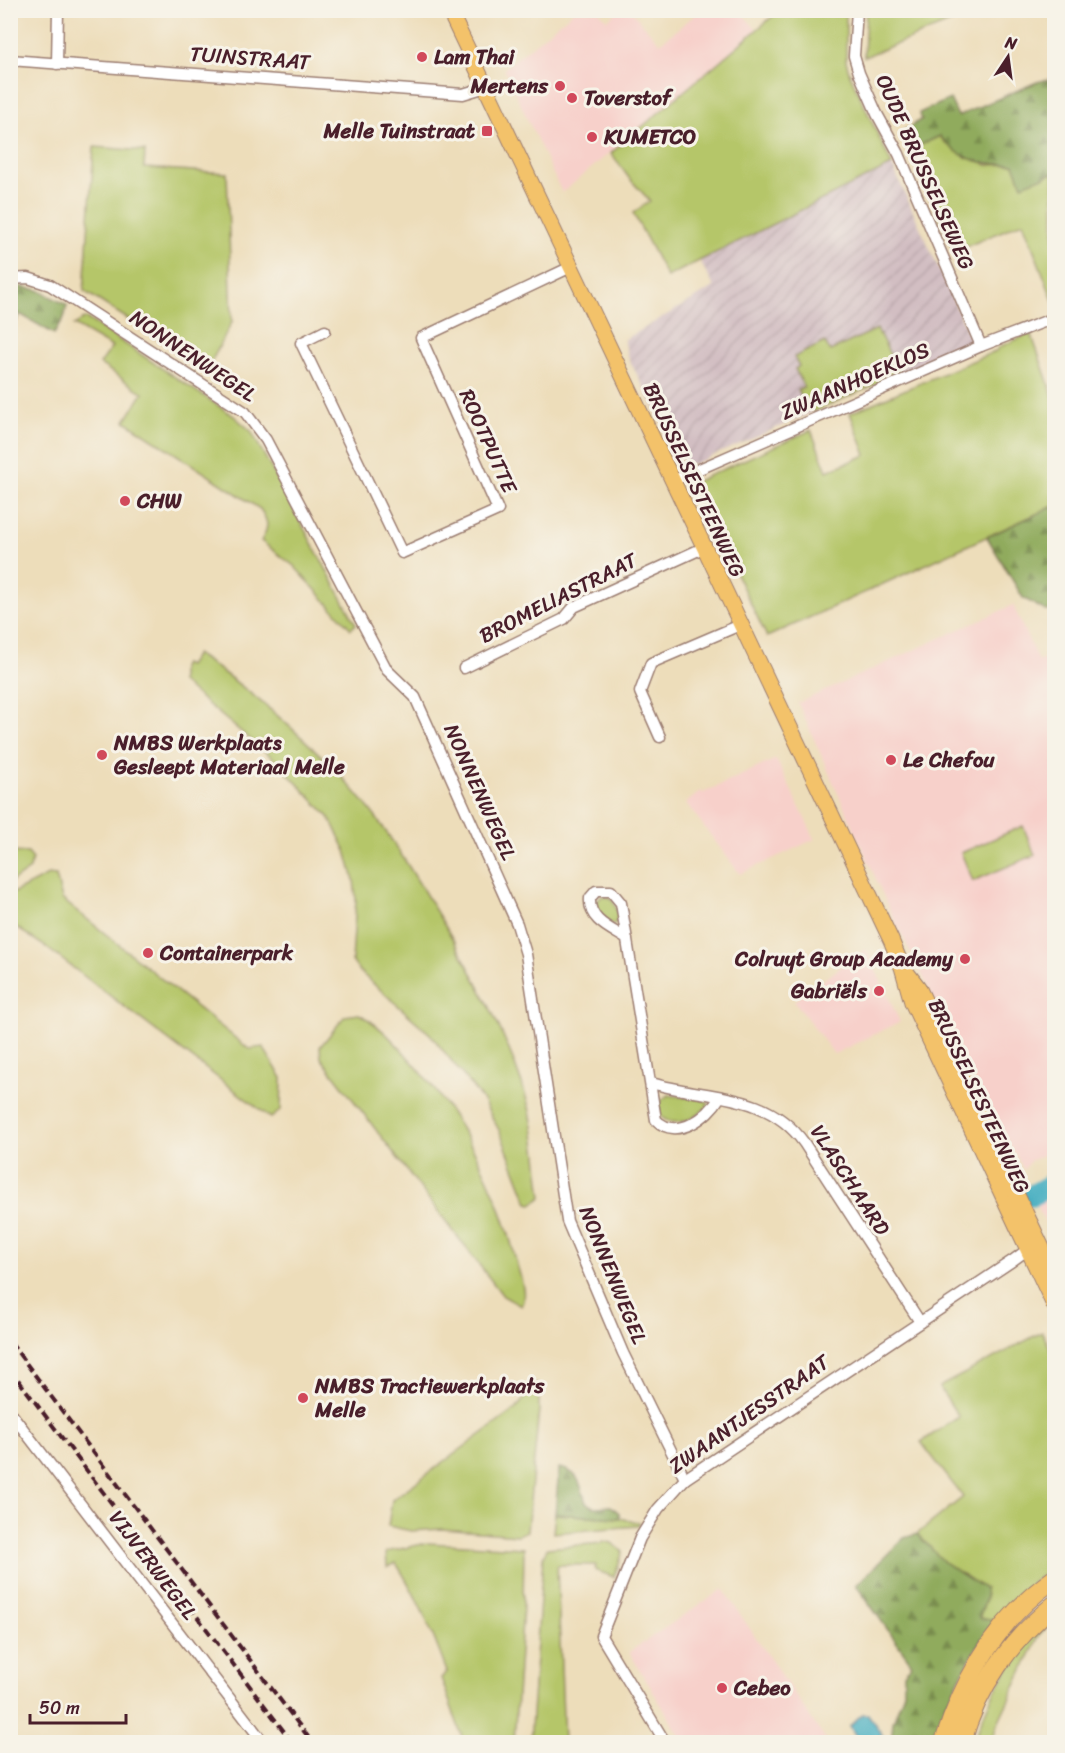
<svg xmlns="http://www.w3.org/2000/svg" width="1065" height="1753" font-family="Sriracha,sans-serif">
<defs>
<pattern id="industrial-furrows" width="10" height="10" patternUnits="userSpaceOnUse" patternTransform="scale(1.5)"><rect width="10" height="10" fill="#d2bec2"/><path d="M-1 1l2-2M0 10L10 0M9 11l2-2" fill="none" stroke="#b6a3a7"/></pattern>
<pattern id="forest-firs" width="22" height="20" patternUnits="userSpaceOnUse" patternTransform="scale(1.5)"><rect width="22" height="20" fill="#90ab5d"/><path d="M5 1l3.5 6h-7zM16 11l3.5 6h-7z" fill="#788b4d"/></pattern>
</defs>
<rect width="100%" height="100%" fill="#f7f3e8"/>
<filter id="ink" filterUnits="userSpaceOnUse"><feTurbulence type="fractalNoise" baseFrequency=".0167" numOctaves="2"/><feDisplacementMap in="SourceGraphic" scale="12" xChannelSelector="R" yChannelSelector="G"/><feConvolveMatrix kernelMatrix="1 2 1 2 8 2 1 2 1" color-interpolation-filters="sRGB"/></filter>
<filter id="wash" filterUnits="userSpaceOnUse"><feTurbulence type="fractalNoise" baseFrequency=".008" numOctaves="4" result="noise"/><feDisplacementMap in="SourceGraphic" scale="24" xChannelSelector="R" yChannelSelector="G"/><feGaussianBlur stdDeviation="1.35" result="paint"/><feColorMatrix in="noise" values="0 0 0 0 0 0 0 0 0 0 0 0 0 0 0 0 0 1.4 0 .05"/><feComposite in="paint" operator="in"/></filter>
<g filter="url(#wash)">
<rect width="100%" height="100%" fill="#edddba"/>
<g fill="#f7d0ca">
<path d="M 574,11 L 599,11 L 607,20 L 618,11 L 631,11 L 660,43 L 700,11 L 740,11 L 756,29 L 562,193 L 504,69 Z"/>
<path d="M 1013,605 L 1038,661 L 1054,657 L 1054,1150 L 1030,1161 L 1024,1170 L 977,1085 L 891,913 L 798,703 Z"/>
<path d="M 776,759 L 815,839 L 740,874 L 686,803 L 701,791 L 703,793 Z"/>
<path d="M 866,949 L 900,1022 L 834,1054 L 794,1001 Z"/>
<path d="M 1054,1183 L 1054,1237 L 1031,1196 Z"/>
<path d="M 723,1589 L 827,1742 L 681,1742 L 680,1736 L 629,1652 Z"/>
</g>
<path fill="url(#industrial-furrows)" d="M 892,165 L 971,340 L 925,363 L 694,464 L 683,463 L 629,359 L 624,340 L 714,287 L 700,261 Z"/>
<g fill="#b5c669" stroke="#80724a" stroke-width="1.5">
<path d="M 846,11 L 846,61 L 850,75 L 892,165 L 667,277 L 633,213 L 650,201 L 629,178 L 611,153 L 779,11 Z"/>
<path d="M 866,11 L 866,10 L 980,11 L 864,57 Z"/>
<path d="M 940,136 L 945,143 L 987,165 L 1014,164 L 1022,184 L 1054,173 L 1054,303 L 1023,222 L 954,252 L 910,150 Z"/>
<path d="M 94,147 L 145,151 L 144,168 L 227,173 L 232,322 L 207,370 L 84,291 Z"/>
<path d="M 86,318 L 234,416 L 251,431 L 356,624 L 351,629 L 294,566 L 261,541 C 269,527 269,522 260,509 L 125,421 L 143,393 L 100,364 L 112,347 L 74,325 Z"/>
<path d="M 877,329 L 900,374 L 813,412 L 808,401 L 804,403 L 798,390 L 804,387 L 795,369 L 799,366 L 794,357 L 825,342 L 830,351 Z"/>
<path d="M 1031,333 L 1054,399 L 1054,506 L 767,637 L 692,483 L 811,430 L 827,471 L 866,455 L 850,413 L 996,351 L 999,347 Z"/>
<path d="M 196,654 C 254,691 336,763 377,819 C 402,853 423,890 445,926 C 479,984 511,1042 529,1107 C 536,1136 538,1167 542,1197 L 532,1204 L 528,1203 L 500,1132 L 482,1099 L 430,1034 L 359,971 L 352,961 L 356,900 L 354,880 L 346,851 L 329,817 L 274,759 L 181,682 L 181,667 L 184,664 L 188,666 Z"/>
<path d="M 1023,826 L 1035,855 L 973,881 L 961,853 Z"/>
<path d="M 11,852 L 28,853 L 32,858 L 30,869 L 11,882 Z"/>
<path d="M 48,875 L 56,876 L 62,899 L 249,1049 L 263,1047 L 282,1078 L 281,1110 L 271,1118 L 43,945 L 11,924 L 11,894 Z"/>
<path d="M 602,896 L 611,898 C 616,905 620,916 615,924 L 611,924 L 597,912 L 595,903 Z"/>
<path d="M 359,1014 C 377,1023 394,1041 407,1056 C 461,1116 497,1183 516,1261 C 519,1274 528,1294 521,1306 L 503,1296 L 321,1058 L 320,1047 L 345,1016 Z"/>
<path d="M 668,1095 L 705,1100 L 709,1104 C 698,1118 675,1130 660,1116 L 658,1103 Z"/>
<path d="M 1042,1332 L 1054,1356 L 1054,1567 L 1033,1582 L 995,1621 L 979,1618 L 986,1598 L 984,1589 L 945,1563 L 917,1534 L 963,1497 L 921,1442 L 959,1417 L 939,1387 Z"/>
<path d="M 535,1384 L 539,1385 L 539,1410 L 527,1531 L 518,1535 L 442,1529 L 411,1531 L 388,1526 L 392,1500 L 517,1408 Z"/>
<path d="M 555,1514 L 620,1518 L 640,1523 L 638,1526 L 553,1533 Z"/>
<path d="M 603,1541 L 612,1543 L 623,1552 L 614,1577 L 595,1570 L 596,1565 L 557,1565 L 564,1742 L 530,1742 L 543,1557 L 547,1548 L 602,1543 Z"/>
<path d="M 427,1543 L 524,1548 L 523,1606 L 514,1742 L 464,1742 L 441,1678 L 447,1672 C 433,1634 418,1597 396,1563 L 387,1567 L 386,1552 Z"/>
<path d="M 1054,1617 L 1054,1622 L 1041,1633 L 1035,1644 L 996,1727 L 992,1742 L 974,1742 C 988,1696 1016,1647 1054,1617 Z"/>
</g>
<g fill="url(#forest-firs)" stroke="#6d6544" stroke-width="1.5">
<path d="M 1054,78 L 1054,173 L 1022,185 L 1014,164 C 984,165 959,161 940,136 L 910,150 L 902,132 L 922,119 L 919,113 L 950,99 L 958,116 L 1037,82 Z"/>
<path d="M 11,285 L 38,290 L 67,305 L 64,318 L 54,334 L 20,314 L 16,321 L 11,317 Z"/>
<path d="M 1054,506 L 1054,610 L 1046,611 L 1023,598 L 987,537 Z"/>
<path d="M 559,1468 C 580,1471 580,1485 586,1503 L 594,1507 L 611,1506 L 619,1513 L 620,1518 L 555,1514 Z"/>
<path d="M 917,1534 L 945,1563 L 985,1589 L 986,1598 L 979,1618 L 995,1621 C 966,1661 949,1695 934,1742 L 891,1742 L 893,1722 L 904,1692 L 904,1674 L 912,1664 L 856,1585 L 904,1538 Z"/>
</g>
<path fill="#41acc0" stroke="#466676" stroke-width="1.5" d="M 862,1714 L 868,1714 L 887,1742 L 859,1742 L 850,1726 Z"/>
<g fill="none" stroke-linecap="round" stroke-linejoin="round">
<path stroke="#41acc0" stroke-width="22" d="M 1031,1196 L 1054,1183"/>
</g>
</g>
<g filter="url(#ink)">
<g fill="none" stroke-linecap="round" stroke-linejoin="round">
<g stroke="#9c7e72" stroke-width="13">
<g id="street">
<path d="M 857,10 L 854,56 L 859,73 L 877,114 L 899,154 L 981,346"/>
<path d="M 10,60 L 463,94 L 486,87"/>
<path d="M 57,64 L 58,10"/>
<path d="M 10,279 L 28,278 L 50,285 L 245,412 L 266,440 L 387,670 L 415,697 L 517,924 L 526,954 L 567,1221 L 623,1353 L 685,1479"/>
<path d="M 325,331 L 301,343 L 402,553 L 498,510 L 421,338 L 571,267"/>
<path d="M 672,481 L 981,346 L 1054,318"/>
<path d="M 464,668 L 564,619 L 574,607 L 703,548"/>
<path d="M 660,737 L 640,692 L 651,663 L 740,625"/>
<path d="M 627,939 C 612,929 588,921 590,898 L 596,891 L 611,891 L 621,903 L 656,1120 C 677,1141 708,1117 720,1097"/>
<path d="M 651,1083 C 706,1099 767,1091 804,1143 L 920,1322"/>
<path d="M 10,1412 L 263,1742"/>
<path d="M 665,1742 L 601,1636 L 640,1538 L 658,1509 L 685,1479 L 1012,1261 L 1027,1250 L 1030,1244"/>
</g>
</g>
<g stroke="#9c7e72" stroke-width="17">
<g id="primary">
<path d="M 449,10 L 891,940 L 902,967 L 912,1002 L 1054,1305"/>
<path d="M 904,969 L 918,987 L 1054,1273"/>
</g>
</g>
<g stroke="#9c7e72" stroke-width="20">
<g id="highway">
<path d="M 944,1742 C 964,1678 998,1618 1054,1579"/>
<path d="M 962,1742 C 977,1687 1011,1640 1054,1605"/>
</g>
</g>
<use href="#street" stroke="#fff" stroke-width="10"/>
<use href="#primary" stroke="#f3c26a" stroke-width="15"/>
<use href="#highway" stroke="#f3c26a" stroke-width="18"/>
<g stroke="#4a1f2b" stroke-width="4" stroke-dasharray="9 4.5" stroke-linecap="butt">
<path d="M 10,1342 L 312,1742"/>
<path d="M 10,1369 L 292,1742"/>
</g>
</g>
</g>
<g fill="#d1495b" stroke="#f7f3e8" stroke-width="2">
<circle cx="422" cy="57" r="6"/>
<circle cx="560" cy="86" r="6"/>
<circle cx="572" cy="98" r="6"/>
<rect x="481" y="125" width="12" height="12" rx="3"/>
<circle cx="592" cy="137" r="6"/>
<circle cx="125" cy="501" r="6"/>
<circle cx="102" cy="755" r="6"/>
<circle cx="891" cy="760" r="6"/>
<circle cx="148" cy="953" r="6"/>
<circle cx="965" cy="959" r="6"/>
<circle cx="879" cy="991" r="6"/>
<circle cx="303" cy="1398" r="6"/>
<circle cx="722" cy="1688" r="6"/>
</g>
<g text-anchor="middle" stroke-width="6" stroke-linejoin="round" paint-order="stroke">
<g font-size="21" font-weight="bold" fill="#4a1f2b" stroke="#f7f3e8" text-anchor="start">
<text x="434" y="64">Lam Thai</text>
<text x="548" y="93" text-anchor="end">Mertens</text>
<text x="584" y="105">Toverstof</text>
<text x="475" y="138" text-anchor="end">Melle Tuinstraat</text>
<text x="604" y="144">KUMETCO</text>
<text x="137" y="508">CHW</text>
<text x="114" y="750">NMBS Werkplaats<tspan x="114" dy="24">Gesleept Materiaal Melle</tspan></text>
<text x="903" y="767">Le Chefou</text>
<text x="160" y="960">Containerpark</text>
<text x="953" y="966" text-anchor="end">Colruyt Group Academy</text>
<text x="867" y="998" text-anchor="end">Gabriëls</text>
<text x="315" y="1393">NMBS Tractiewerkplaats<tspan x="315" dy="24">Melle</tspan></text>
<text x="734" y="1695">Cebeo</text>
</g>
<g font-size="21" fill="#4a1f2b" stroke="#f7f3e8">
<text transform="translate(250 58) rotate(4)" y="7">TUINSTRAAT</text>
<text transform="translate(925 172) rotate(66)" y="7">OUDE BRUSSELSEWEG</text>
<text transform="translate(193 356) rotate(34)" y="7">NONNENWEGEL</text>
<text transform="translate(855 381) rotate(-24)" y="7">ZWAANHOEKLOS</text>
<text transform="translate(488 441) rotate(66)" y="7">ROOTPUTTE</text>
<text transform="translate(694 480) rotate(65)" y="7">BRUSSELSESTEENWEG</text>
<text transform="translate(558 598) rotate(-27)" y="7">BROMELIASTRAAT</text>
<text transform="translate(480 792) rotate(66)" y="7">NONNENWEGEL</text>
<text transform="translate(979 1096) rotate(65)" y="7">BRUSSELSESTEENWEG</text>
<text transform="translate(850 1180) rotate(57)" y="7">VLASCHAARD</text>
<text transform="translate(613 1275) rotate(68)" y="7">NONNENWEGEL</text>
<text transform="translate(749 1414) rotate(-35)" y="7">ZWAANTJESSTRAAT</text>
<text transform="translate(153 1565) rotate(53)" y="7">VIJVERWEGEL</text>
</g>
</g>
<rect width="1065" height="1753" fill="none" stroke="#f7f3e8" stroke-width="36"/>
<g transform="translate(1008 57) rotate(13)" stroke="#f7f3e8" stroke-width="4.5" paint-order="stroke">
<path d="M0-4.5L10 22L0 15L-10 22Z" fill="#4a1f2b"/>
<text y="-9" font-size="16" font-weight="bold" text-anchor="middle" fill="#4a1f2b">N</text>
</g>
<path d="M30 1714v9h96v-9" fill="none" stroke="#4a1f2b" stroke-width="3"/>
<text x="39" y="1714" font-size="18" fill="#4a1f2b" stroke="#f7f3e8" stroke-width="4.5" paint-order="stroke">50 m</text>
</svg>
